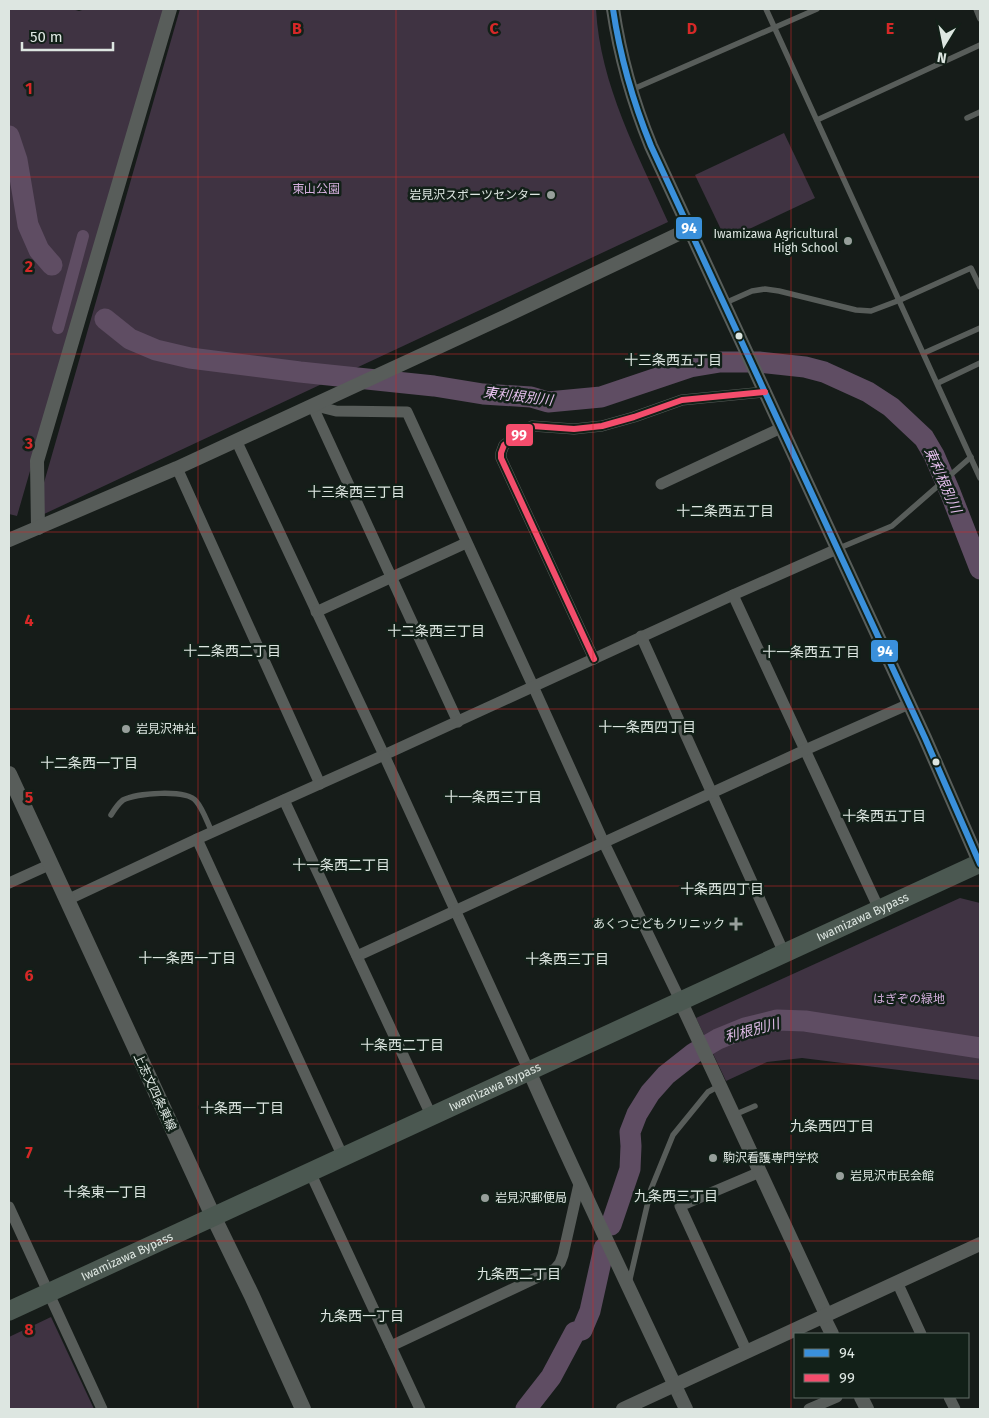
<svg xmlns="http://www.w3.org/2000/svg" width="989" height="1418" font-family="'Fira Sans','Noto Sans JP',sans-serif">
<rect width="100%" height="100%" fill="#161c19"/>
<g fill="#3f3342">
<path d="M 9,9 L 72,9 L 79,11 L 85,9 L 164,9 L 17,516 L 9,514 Z"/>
<path d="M 180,9 L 596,9 C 600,85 638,154 668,222 L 42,515 L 37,507 Z"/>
<path d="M 784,133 L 815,198 L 726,240 L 695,175 Z"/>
<path d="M 960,898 L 980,903 L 980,1080 L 802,1058 L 767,1062 L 726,1081 L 696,1018 Z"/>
<path d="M 51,1317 L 94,1409 L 9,1409 L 9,1337 Z"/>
</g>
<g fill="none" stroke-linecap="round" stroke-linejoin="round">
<path stroke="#5f4d63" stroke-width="12" d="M 58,328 L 83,236"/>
<g stroke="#5f4d63" stroke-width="21">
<path d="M 9,136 L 17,160 L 28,225 L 39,250 L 52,265"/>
<path d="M 105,319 L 130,339 L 156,350 L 190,358 L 300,372 L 434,386 L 483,394 L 531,397 L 548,402 L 601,397 L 690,367 L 720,362 L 759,362 L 805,367 L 824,372 L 868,392 L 891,407 L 924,438 L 934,455 L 950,492 L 980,569"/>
<path d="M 611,1225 L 630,1169 L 631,1146 L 630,1132 L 637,1114 L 650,1093 L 666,1075 L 694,1053 L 718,1039 L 745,1028 L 777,1020 L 805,1021 L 980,1048"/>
<path d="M 526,1409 L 551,1377 L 575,1332 L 582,1330 L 590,1311 L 604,1248"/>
</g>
<g stroke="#585d5a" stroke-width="5.5">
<path d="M 766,9 L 980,478"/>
<path d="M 976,9 L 980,19"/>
<path d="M 631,90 L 817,9"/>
<path d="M 967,118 L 980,112"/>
<path d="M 817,120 L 980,45"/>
<path d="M 725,303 L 752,291 L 765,289 L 779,291 L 856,310 L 871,311 L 900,300 L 971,268 L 980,287"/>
<path d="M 924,353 L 980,328"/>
<path d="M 938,383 L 980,363"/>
<path d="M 837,549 L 892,526 L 971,457"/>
<path d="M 111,815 C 114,810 118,804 123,800 C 136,793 186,789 196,801 C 203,809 207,822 212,832"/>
<path d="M 734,1115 L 755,1106"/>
<path d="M 629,1283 L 651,1189 L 673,1135 L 708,1092 L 719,1086"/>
</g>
<g stroke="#585d5a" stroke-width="11">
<path d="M 312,405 L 336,411 L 407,412 L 533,686 L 604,843 L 680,1000"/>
<path d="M 312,405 L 458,722"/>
<path d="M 236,440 L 384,755 L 733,595"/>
<path d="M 177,468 L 320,784"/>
<path d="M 661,484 L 781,428"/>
<path d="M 837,549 L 733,595 L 879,909"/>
<path d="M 316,612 L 466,543"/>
<path d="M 641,636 L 784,953"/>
<path d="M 594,659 L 501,458 L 501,453 L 504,445 L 532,426 L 574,429 L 602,426 L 634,417 L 682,400 L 765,392"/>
<path d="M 284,800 L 431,1115"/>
<path d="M 197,839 L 343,1157"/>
<path d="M 9,883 L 51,864"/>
<path d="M 67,900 L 197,839 L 384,755 L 529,1071"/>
<path d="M 357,956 L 805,750 L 909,704"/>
<path d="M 310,1172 L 420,1409"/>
<path d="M 9,1207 L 102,1409"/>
<path d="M 897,1282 L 921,1334"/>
<path d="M 391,1346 L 555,1269 L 560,1263 L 563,1255 L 579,1184"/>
<path d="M 747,1352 L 680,1206 L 760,1172"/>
<path d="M 949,1397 L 955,1409"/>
<path d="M 809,1409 L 837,1397"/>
</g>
<g stroke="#585d5a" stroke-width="14">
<path d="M 613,9 C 620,56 633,102 651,146 L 925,738 L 980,864"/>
<path d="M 38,528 L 37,461 L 170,9"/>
<path d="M 9,540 L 177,468 L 506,316 L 689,229"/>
<path d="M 680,1000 L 826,1314"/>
<path d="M 529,1071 C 579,1184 633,1296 686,1409"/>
<path d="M 823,1316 L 832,1334"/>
<path d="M 861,1397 L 867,1409"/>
<path d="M 623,1409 L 980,1244"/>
</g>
<path stroke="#585d5a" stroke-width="16" d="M 9,774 L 213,1216 L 252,1296 L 303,1409"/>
<path stroke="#4b5851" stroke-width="19" id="s1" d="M 9,1311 L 980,863"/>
<g stroke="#122018" stroke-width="10">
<path id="bus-1" d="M 613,9 C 620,56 633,102 651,146 L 925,738 L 980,864"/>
</g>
<g stroke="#122018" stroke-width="10">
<path id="bus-2" d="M 594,659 L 501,458 L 501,453 L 504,445 L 532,426 L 574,429 L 602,426 L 634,417 L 682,400 L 765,392"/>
</g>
<use href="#bus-1" stroke="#3a90db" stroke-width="6"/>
<use href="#bus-2" stroke="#f44d6c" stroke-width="6"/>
</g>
<path fill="none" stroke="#d62828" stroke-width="1" stroke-opacity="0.55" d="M 198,9 L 198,1409M 396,9 L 396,1409M 593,9 L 593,1409M 791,9 L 791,1409M 9,177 L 980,177M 9,354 L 980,354M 9,532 L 980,532M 9,709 L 980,709M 9,886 L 980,886M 9,1064 L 980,1064M 9,1241 L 980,1241"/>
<g fill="#979f9b" stroke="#122018" stroke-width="2">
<circle cx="551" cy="195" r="5"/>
<circle cx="848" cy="241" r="5"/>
<circle cx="126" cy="729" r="5"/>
<path d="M733.5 916.5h5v5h5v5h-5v5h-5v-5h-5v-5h5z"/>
<circle cx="713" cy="1158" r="5"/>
<circle cx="840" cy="1176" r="5"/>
<circle cx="485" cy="1198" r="5"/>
</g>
<g fill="#dde6e1" stroke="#122018" stroke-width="2">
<circle cx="739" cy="336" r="4.5"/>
<circle cx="936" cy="762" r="4.5"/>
</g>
<g text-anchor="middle" stroke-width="5" stroke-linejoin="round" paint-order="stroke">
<g font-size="12" fill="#d4afdd" stroke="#122018">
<text x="316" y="193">東山公園</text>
<text x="909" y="1003">はぎぞの緑地</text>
</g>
<g font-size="12" fill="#dde6e1" stroke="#122018" text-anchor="start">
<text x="541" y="199" text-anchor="end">岩見沢スポーツセンター</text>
<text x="838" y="238" text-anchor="end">Iwamizawa Agricultural<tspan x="838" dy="14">High School</tspan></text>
<text x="136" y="733">岩見沢神社</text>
<text x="725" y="928" text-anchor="end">あくつこどもクリニック</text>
<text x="723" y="1162">駒沢看護専門学校</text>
<text x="850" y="1180">岩見沢市民会館</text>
<text x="495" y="1202">岩見沢郵便局</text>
</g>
<g font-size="12" fill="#dde6e1" stroke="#122018">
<text dy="4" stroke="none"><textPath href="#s1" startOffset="940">Iwamizawa Bypass</textPath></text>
<text dy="4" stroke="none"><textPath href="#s1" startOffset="535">Iwamizawa Bypass</textPath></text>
<text transform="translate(155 1092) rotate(65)" y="4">上志文四条東線</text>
<text dy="4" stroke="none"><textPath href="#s1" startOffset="130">Iwamizawa Bypass</textPath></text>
</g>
<g font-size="14" fill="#dde6e1" stroke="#122018">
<text x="673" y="365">十三条西五丁目</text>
<text x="356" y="497">十三条西三丁目</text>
<text x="725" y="516">十二条西五丁目</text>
<text x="436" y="636">十二条西三丁目</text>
<text x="232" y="656">十二条西二丁目</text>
<text x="811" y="657">十一条西五丁目</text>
<text x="647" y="732">十一条西四丁目</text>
<text x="89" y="768">十二条西一丁目</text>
<text x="493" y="802">十一条西三丁目</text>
<text x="884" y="821">十条西五丁目</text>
<text x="341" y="870">十一条西二丁目</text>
<text x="722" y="894">十条西四丁目</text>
<text x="187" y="963">十一条西一丁目</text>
<text x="567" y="964">十条西三丁目</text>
<text x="402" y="1050">十条西二丁目</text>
<text x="242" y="1113">十条西一丁目</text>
<text x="832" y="1131">九条西四丁目</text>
<text x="105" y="1197">十条東一丁目</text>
<text x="676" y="1201">九条西三丁目</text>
<text x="519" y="1279">九条西二丁目</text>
<text x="362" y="1321">九条西一丁目</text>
</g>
<g font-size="14" font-style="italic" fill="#e4beec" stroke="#122018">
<text transform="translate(518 396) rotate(7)" y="5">東利根別川</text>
<text transform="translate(943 480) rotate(66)" y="5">東利根別川</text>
<text transform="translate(752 1030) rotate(-15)" y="5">利根別川</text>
</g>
</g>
<g font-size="16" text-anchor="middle" font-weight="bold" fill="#d62828" stroke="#122018" stroke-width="5" stroke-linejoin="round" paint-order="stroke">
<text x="297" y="34">B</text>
<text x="494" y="34">C</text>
<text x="692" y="34">D</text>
<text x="890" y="34">E</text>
<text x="29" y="94">1</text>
<text x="29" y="272">2</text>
<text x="29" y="449">3</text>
<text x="29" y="626">4</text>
<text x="29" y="803">5</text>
<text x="29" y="981">6</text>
<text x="29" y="1158">7</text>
<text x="29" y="1335">8</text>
</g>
<g stroke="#122018" stroke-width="2">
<rect x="675" y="216" width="28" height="24" rx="5" fill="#3a90db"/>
<rect x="505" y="423" width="29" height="24" rx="5" fill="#f44d6c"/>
<rect x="870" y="639" width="29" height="24" rx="5" fill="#3a90db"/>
</g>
<g font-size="14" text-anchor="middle" font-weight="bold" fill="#fff">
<text x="689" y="233">94</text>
<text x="519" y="440">99</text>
<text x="885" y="656">94</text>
</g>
<rect width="989" height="1418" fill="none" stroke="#dde6e1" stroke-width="20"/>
<rect x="794" y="1333" width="175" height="65" fill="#122018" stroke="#636f68"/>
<rect x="804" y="1349" width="25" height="8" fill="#3a90db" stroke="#636f68"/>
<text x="839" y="1358" font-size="15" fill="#dde6e1">94</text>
<rect x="804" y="1374" width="25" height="8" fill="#f44d6c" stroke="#636f68"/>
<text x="839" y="1383" font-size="15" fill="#dde6e1">99</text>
<g transform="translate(944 45) rotate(190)" stroke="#122018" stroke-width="4" paint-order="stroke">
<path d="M0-4L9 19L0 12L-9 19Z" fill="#dde6e1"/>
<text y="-8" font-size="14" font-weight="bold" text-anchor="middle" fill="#dde6e1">N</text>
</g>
<path d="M22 42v8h91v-8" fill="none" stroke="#dde6e1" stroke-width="2.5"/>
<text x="30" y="42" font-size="15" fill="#dde6e1" stroke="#122018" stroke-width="4" paint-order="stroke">50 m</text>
</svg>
